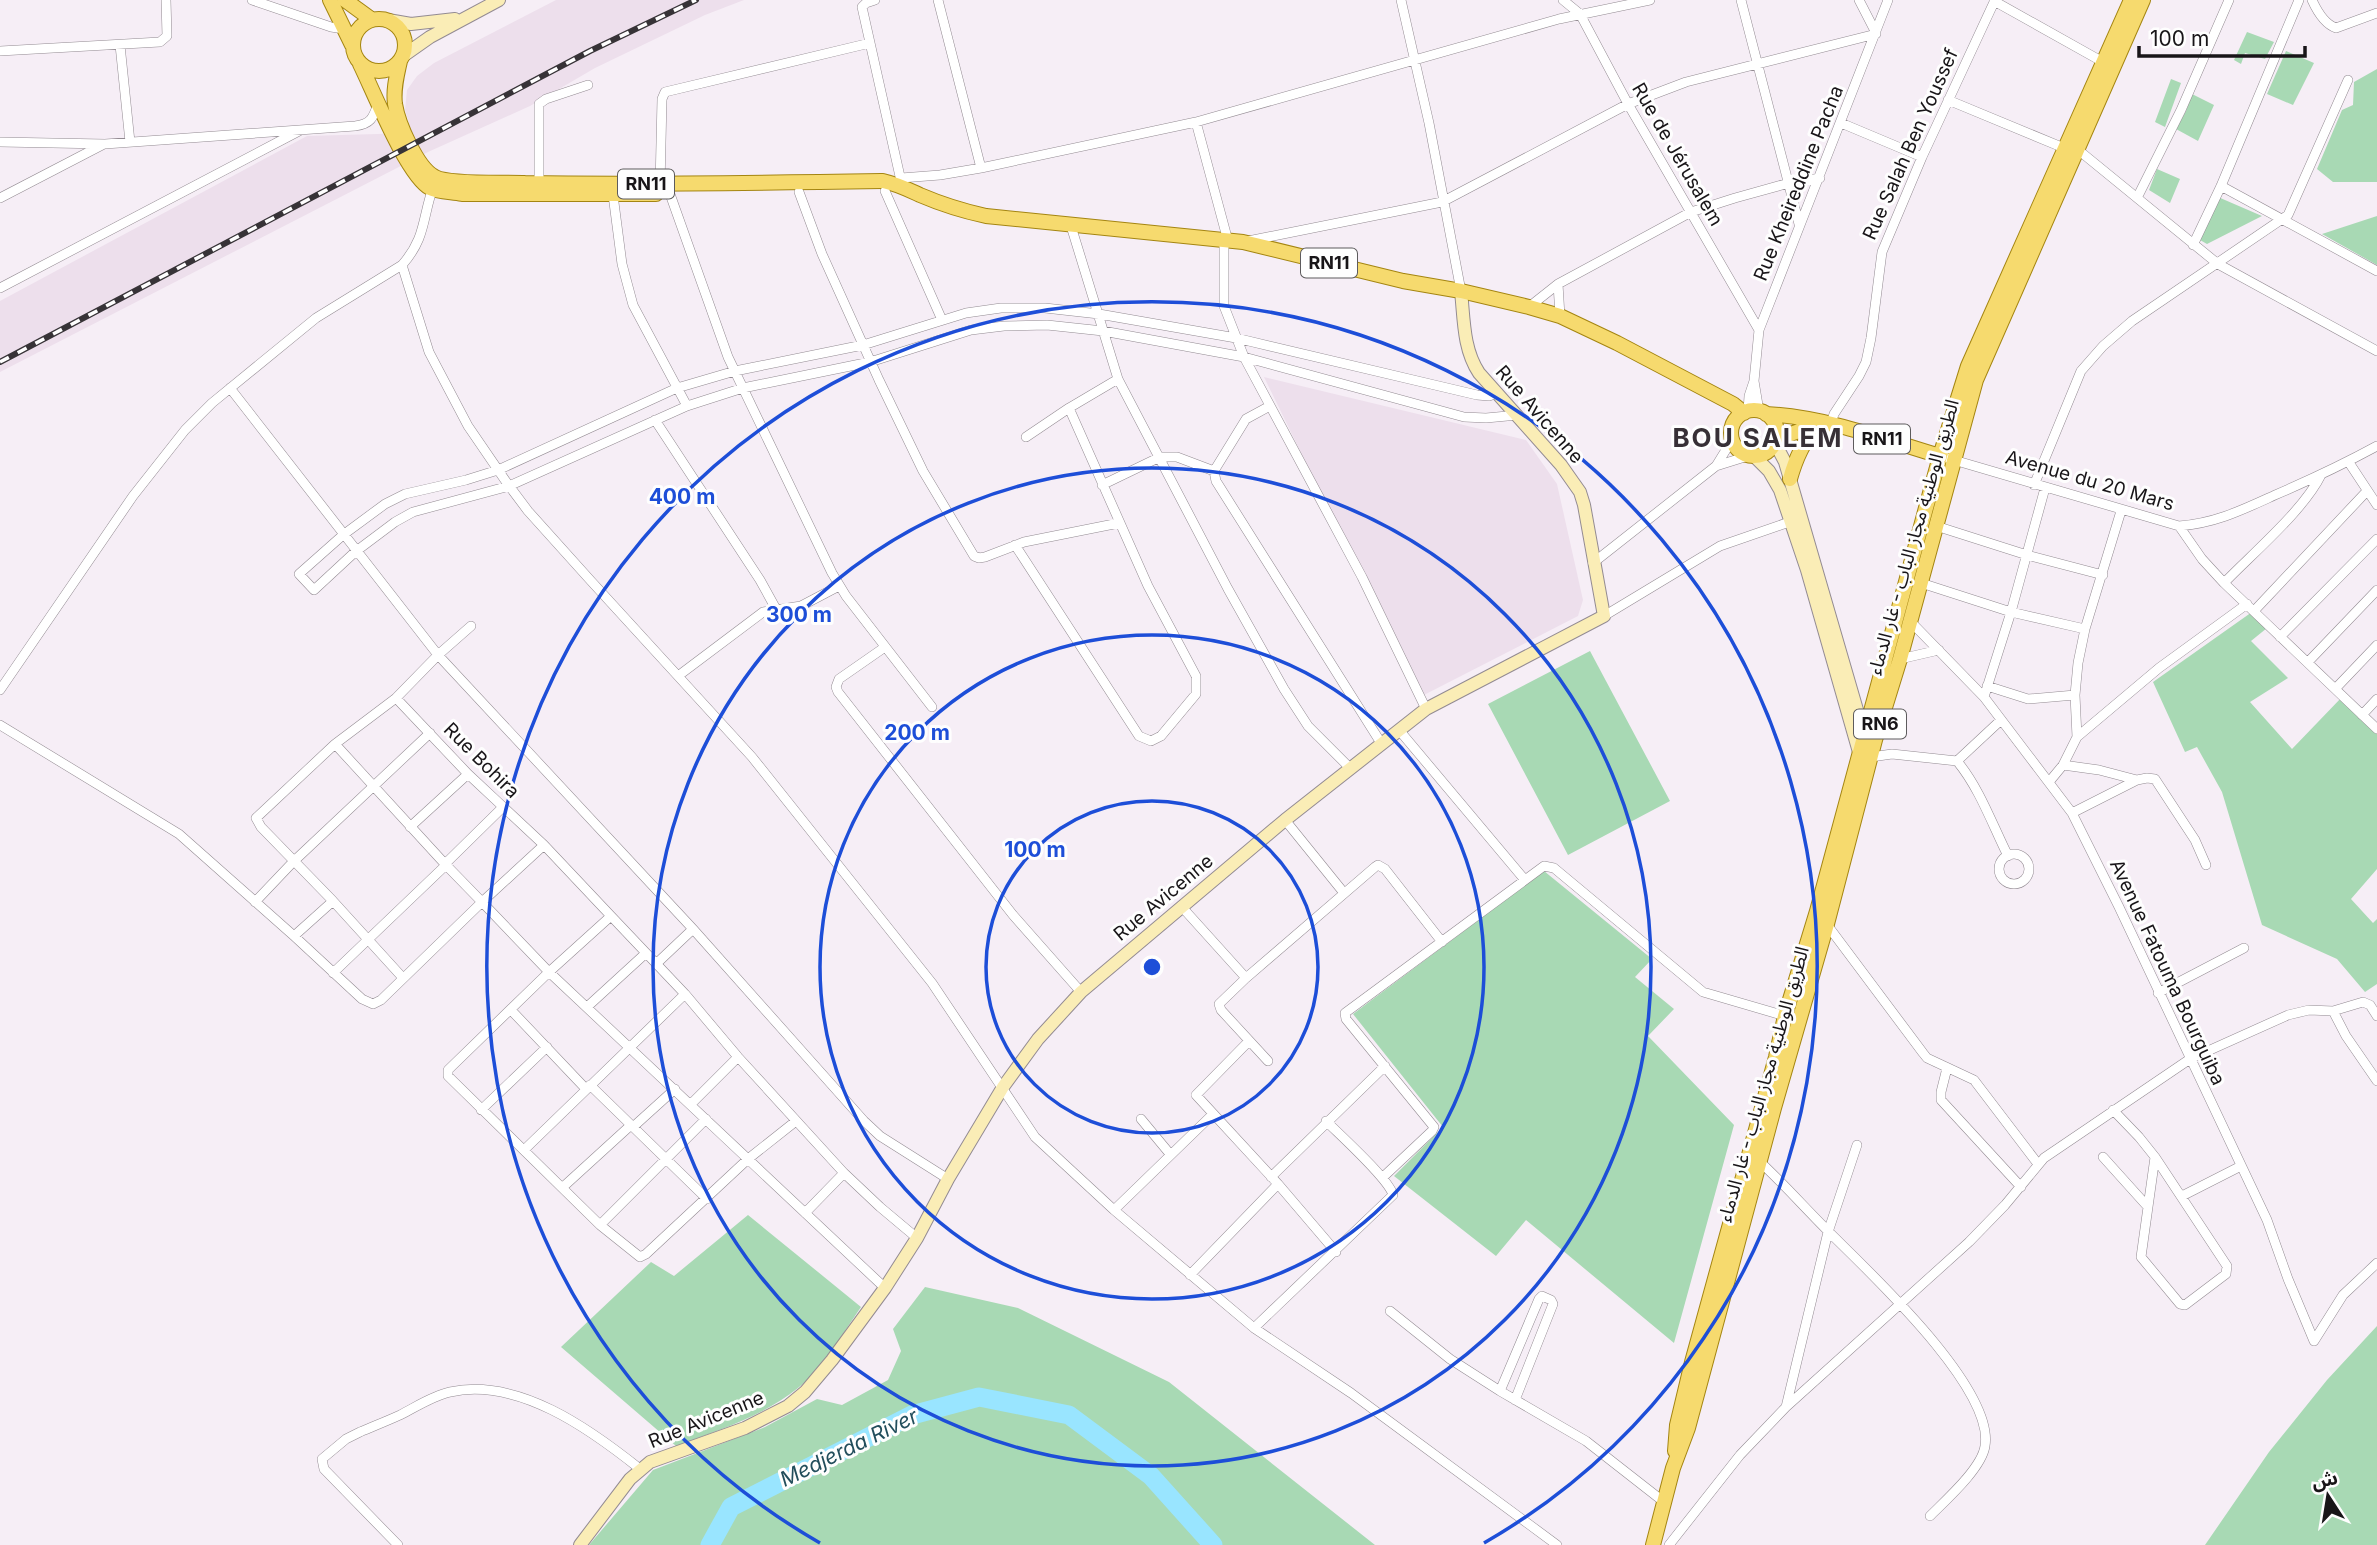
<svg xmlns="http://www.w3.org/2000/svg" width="2377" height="1545" font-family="Inter,'Noto Sans Arabic',sans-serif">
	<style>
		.built { fill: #eddfec }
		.green { fill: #a8d9b4 }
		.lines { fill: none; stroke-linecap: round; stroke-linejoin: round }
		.river { stroke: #99e5ff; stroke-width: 19 }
		.street-casing { stroke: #938b92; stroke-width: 10 }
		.secondary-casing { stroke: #938b92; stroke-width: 14 }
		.primary-casing { stroke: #a48511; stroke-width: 16 }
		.street { stroke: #fff; stroke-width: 9 }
		.secondary { stroke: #faedb6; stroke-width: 12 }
		.primary { stroke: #f6da6e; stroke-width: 14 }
		.rail-casing { stroke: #373337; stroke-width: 6 }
		.rail { stroke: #fefefe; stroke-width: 3.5; stroke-dasharray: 10; stroke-linecap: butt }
		.ring { fill: none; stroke: #1d4ed8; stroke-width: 3.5 }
		.labels { text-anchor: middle; stroke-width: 6; stroke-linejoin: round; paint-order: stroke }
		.shield { fill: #fefefe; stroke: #5d5b5d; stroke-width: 2 }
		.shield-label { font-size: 18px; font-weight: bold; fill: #181518 }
		.street-label { font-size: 19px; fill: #181518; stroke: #fefefe }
		.water-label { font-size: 21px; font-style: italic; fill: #224e5c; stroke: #fefefe }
		.district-label { font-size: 26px; font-weight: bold; letter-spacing: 2px; fill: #373036; stroke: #fefefe }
		.centre { fill: #1d4ed8; stroke: #fefefe; stroke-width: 3.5 }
		.ring-label { font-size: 21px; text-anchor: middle; font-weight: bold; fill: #1d4ed8; stroke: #fefefe; stroke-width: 6; stroke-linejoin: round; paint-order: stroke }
	</style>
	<rect width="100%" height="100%" fill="#f6eef6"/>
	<path class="built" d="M556,0H744L705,15L595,68L530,106L428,152L0,372V301L307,136L412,133L405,110L407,90L417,76L434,63Z
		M1264,377L1526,440L1557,484L1583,600L1578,616L1420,697Z"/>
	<path class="green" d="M2247,32L2274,42L2265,59L2245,53L2241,64L2234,60Z
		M2286,51L2314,63L2293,105L2267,94Z
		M2377,69V182H2333L2317,169L2342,110L2353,105L2354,82Z
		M2171,79L2181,83L2165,127L2155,122Z
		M2192,94L2214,105L2198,141L2176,129L2186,111Z
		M2157,169L2180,179L2170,203L2149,190Z
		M2218,197L2262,216L2207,244L2200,240Z
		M2377,216V265L2322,234Z
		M2252,612L2267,628L2251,641L2288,678L2250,702L2292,749L2342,697L2377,733V869L2351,899L2373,923L2377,919V984L2365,992L2337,959L2262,925L2222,792L2197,747L2185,752L2153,682Z
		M1590,651L1670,801L1568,855L1488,704Z
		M1544,871L1652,959L1635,977L1674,1009L1648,1036L1734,1125L1674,1343L1526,1220L1496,1256L1394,1176L1443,1127L1353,1014Z
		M748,1215L861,1307C843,1333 822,1369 798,1388C762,1417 718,1430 676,1446L561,1347L651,1262L674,1276Z
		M925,1287L1018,1308L1169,1382L1375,1545H589L653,1470L765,1427L817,1399L842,1405L888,1380L901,1351L893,1329Z
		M2377,1326V1545H2205L2269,1452L2327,1380Z"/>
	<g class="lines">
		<path class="river" d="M710,1545L731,1507L912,1415L979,1397L1069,1415L1151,1476L1213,1545"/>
		<defs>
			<path id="street" d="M252,0L331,27L344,29
				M875,0L866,3L862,7L901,181
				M938,0L981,168
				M1401,0L1429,123L1461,291
				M1563,0L1580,14L1628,104L1759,330
				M1741,0L1799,224
				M1859,0L1876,33
				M2312,0C2317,11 2324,24 2336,28L2377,13
				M1994,1L2103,62
				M120,45L130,142
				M0,51L160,42L167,36L166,0
				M1948,100L2064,148L2082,153L2218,264L2377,351
				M1196,122L1228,241
				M1841,123L1922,157
				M0,142L105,144L355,126C371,124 373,118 378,104
				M901,178L940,175L981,168L1196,122L1559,19L1650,0
				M539,183V104L546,99L588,85
				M660,186L662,99L665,92L870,43
				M2221,186L2377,271
				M885,191L942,320
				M799,192L822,254L879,380L923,471L974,556L979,558L985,557L1024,542L1119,523
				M670,194L728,357L832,573L846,596L932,707
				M613,195L622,264L633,305L687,406
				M0,198L104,144
				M2137,198L2181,110L2229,0
				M1071,226L1118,379L1228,589L1284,689L1308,726L1350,768
				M1224,240V306L1244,357L1362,577L1426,709
				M1248,241L1442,202L1628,104L1686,82L1876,34
				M2193,245L2221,186L2299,0
				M402,265L429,352L468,426L507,483L528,511L591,581L752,757L932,983L1035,1137L1114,1210L1254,1328L1351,1393L1557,1545
				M1558,284L1560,316
				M0,288L299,131
				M1529,307L1558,284L1691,212L1735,198L1789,183L1820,178
				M1754,381L1759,411
				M230,388L438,655L693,929L864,1121L880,1136L948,1179
				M1498,393L1489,396L1477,395L1236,338L1099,314L1045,308H1001L966,313L863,345L735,371L677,388L498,470L466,480L405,494L385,504L343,535L299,574L314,590L355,552L395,522L413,512L509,486L687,406L743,388L870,362L971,330L1004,326L1047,325L1103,331L1244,357L1464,417L1486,418L1518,415
				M1270,406L1246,419L1214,471L1216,481L1381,743
				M1748,411L1749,396L1754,381L1759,330L1888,0
				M655,420L760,580L776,609
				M1831,423L1834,414L1859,376L1866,362L1871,338L1882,252L1922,157L1995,0
				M1026,437L1069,408
				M1940,456L2179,526C2216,523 2242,510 2275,495C2310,480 2344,464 2377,446
				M2348,461L2377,505
				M1716,466L1732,440
				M1102,485L1160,457H1177L1214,471
				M2034,485L2081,371L2103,346L2132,321L2288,215L2348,80
				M1936,526L2027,555L2103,575
				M2179,526L2202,559L2224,583L2377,729
				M1015,545L1139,736L1151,741L1161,736L1196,694V676L1148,586L1069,408L1118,379
				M1593,563L1716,466L1748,456
				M1921,583L2011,612L2085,629
				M2224,583C2253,553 2303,511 2321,475
				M2254,611L2367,491
				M1604,616L1720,546L1795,520
				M1910,621L1984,697L2072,813L2119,907L2267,1220L2288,1279L2314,1341
				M2280,637L2377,539
				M885,647L839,679L836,687L838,692L1013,915L1081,992
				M1900,659L1939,650
				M2308,662L2377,590
				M678,676L763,612L801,606L839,586
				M1987,686L2028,699L2075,695
				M2336,688L2377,645
				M0,690L133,496L185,430L212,403L316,318L402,265C427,237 422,216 434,185
				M1984,697L2011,612L2045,488
				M396,698L468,774L544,845L611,916L685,994L738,1057L844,1173L880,1207L917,1238
				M2362,715L2377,699
				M0,725L179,834L294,936L362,999L373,1004L381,1000L482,902L445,864L335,744
				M1399,730L1525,880
				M2077,737L2159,668L2247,604
				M1871,757L1892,754L1957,761L2001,720
				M1957,761C1980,789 1992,824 2008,856
				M2063,765L2099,770L2137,780L2147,778L2155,779L2195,840L2206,865
				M2049,782L2063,765L2077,737L2075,695L2078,663L2085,629L2121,511
				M2072,813L2137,780
				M1285,820L1344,893
				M410,827L468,774
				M544,845L482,902L549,972L885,1288
				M1999 869a15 15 0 1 1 30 0a15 15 0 1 1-30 0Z
				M445,864L503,807
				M255,902L293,862L430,733
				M1181,906L1246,978
				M611,916L549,972L448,1070V1076L600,1225L640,1257L646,1254L748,1159L796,1121
				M1825,922L1923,1053L1927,1058L1974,1080L2038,1164
				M294,936L333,901
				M656,964L693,929
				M333,973L446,865
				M403,978L333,901L261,827L256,818L335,744L396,698L438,655L471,626
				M2158,993L2244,948
				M587,1007L646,953
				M511,1010L586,1089
				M2333,1011L2346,1036L2377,1081
				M1249,1041L1196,1095L1278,1184L1336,1252
				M1268,1061L1221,1010L1219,1004L1246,978L1375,867L1378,865L1385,869L1442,942
				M1947,1068L1941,1092V1100L2021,1187
				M590,1085L707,1199
				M691,1104L738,1057
				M481,1110L547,1047
				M2113,1110L2139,1137L2155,1157L2227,1266L2226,1274L2185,1305L2180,1304L2141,1257L2155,1157
				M1141,1119L1170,1154
				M633,1127L675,1089
				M524,1150L685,994
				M2103,1157L2148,1207
				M1757,1159C1782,1182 1804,1207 1828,1231C1868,1271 1995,1388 1985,1446C1982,1468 1946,1500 1930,1516
				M1271,1177L1385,1066
				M1382,1178L1432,1131L1434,1127L1346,1019L1345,1013L1544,866L1554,868L1703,992L1785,1016
				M563,1187L631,1125
				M2182,1196L2241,1166
				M1114,1210L1212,1115
				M805,1213L844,1173
				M600,1225L706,1119
				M1190,1275L1278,1184
				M1390,1311L1450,1359L1500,1391L1586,1441L1664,1502
				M1254,1328L1393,1195C1389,1179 1340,1135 1326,1121
				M2314,1341L2343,1295L2377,1263
				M1500,1391L1539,1299L1542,1296L1551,1300L1553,1304L1515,1400
				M1786,1407L1828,1232L1857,1145
				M398,1545L324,1469L322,1459L346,1439L360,1432C374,1426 387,1421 400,1415C416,1407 432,1396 450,1392C518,1377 590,1429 640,1469
				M1669,1545L1740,1455L1786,1407L1969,1242L2005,1205L2044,1158L2190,1059L2288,1015L2309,1010L2333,1011L2363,1002L2370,1005L2377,1016"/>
			<path id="secondary" d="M388,20L411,24L455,19
				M403,56L430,37L499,0
				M1775,443L1785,462L1864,734L1867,735
				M1754,456L1769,471L1780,490L1807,570L1859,752L1863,754
				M580,1545L630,1479L650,1462L745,1428L788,1406L805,1392L832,1360L885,1288L917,1238L948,1179L1003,1087L1038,1039L1081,992L1285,820L1426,709L1604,616L1584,505L1580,492L1561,465L1479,373C1463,349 1464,319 1461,291"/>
			<path id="primary" d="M330,0L352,45
				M345,0L371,19
				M353 45a26 26 0 1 1 52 0a26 26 0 1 1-52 0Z
				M400,61C397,75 393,89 395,104C398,123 417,168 435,177C450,185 505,182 525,183C644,185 763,183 883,181C897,184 907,189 920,195C941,204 963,211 986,216L1243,242L1403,281L1461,291L1529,307L1560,316L1617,343L1733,404L1744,413
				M360,64C373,90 407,176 430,188C438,192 452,192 462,194H656
				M1731 433a23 23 0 1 1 46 0a23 23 0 1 1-46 0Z
				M1766,414C1826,417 1883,439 1940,456
				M1777,439L1818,424
				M1790,479C1796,457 1804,442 1817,424
				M1675,1451L1677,1425L1692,1362L1776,1057L1785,1016L1817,911L1940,456L1968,366L2131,0
				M1653,1545L1673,1468L1688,1428L1774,1108L1827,924L1875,740L1900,659L1976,380L2143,0"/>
		</defs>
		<use href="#street" class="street-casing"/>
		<use href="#secondary" class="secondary-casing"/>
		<use href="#primary" class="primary-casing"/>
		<use href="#street" class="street"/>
		<use href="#secondary" class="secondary"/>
		<use href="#primary" class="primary"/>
		<defs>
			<path id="rail" d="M0,362L590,51L696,0"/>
		</defs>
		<use href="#rail" class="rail-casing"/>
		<use href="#rail" class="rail"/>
	</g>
	<g class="ring">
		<circle cx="1152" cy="967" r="166"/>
		<circle cx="1152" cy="967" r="332"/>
		<circle cx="1152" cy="967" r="499"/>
		<path d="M820 1543A665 665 0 1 1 1484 1543"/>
	</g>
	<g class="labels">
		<g class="shield">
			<rect x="618" y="169.5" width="56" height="29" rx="5"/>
			<rect x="1301" y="248.5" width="56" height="29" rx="5"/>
			<rect x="1854" y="424.5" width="56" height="29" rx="5"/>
			<rect x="1854" y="709.5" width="52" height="29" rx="5"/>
		</g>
		<g class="shield-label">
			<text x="646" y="190">RN11</text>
			<text x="1329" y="269">RN11</text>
			<text x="1882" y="445">RN11</text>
			<text x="1880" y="730">RN6</text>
		</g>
		<g class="street-label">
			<text transform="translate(1910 144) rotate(-66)" y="7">Rue Salah Ben Youssef</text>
			<text transform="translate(1678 154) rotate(60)" y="7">Rue de Jérusalem</text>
			<text transform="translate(1798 183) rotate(-68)" y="7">Rue Kheireddine Pacha</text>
			<text transform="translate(1540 414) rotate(49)" y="7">Rue Avicenne</text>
			<text transform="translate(2090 480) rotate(16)" y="7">Avenue du 20 Mars</text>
			<text transform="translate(1913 537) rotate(-74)" y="7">الطريق الوطنية مجاز الباب - غار الدماء</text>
			<text transform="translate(482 760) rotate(45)" y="7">Rue Bohira</text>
			<text transform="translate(1163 897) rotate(-40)" y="7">Rue Avicenne</text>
			<text transform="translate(2168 972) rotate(65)" y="7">Avenue Fatouma Bourguiba</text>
			<text transform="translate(1763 1084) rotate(-74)" y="7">الطريق الوطنية مجاز الباب - غار الدماء</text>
			<text transform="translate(706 1419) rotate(-22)" y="7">Rue Avicenne</text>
		</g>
		<g class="water-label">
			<text transform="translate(849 1448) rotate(-26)" y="7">Medjerda River</text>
		</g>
		<g class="district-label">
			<text x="1758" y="447">BOU SALEM</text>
		</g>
	</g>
	<circle cx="1152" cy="967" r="10" class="centre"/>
	<g class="ring-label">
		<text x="682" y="504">400 m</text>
		<text x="799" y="622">300 m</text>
		<text x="917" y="740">200 m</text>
		<text x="1035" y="857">100 m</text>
	</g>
	<g transform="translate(2328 1496) rotate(348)" stroke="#fefefe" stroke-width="5" paint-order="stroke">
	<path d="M0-5L12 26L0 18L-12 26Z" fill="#181518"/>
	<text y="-10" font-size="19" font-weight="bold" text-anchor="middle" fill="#181518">ش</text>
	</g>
	<path d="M2139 46v10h166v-10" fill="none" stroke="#181518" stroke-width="3.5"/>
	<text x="2150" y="46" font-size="21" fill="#181518" stroke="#fefefe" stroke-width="5" paint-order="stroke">100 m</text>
</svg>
